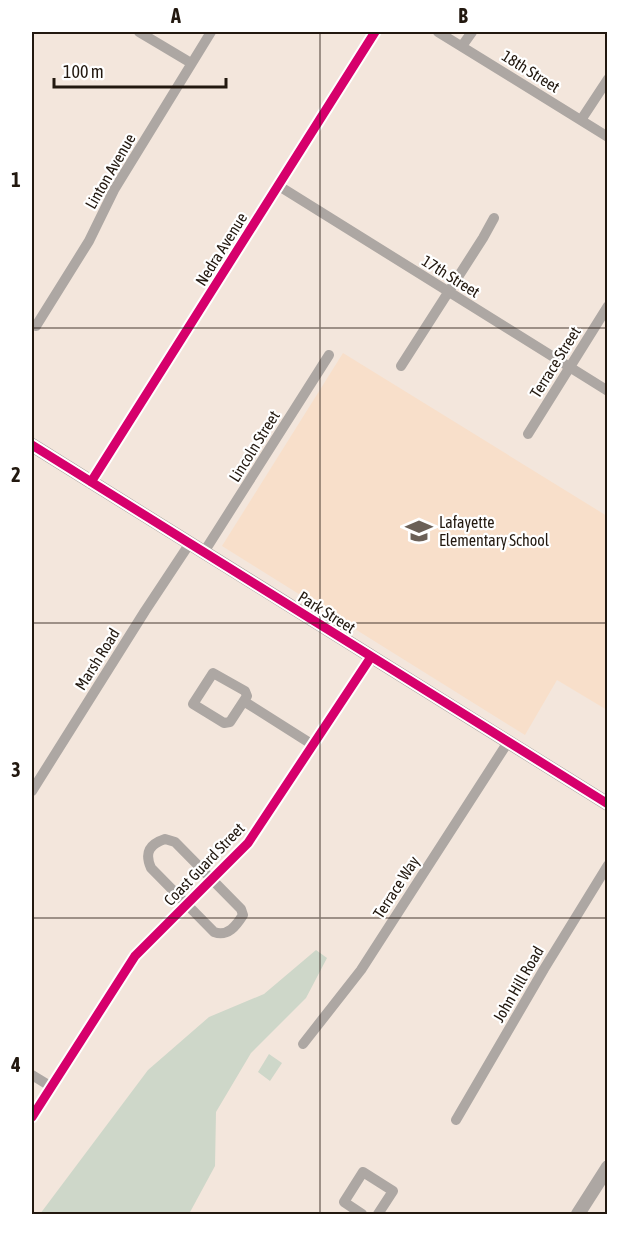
<svg xmlns="http://www.w3.org/2000/svg" width="639" height="1246" font-family="'Asap Condensed',sans-serif">
	<style>
		.built { fill: #f8dfca }
		.green { fill: #ced7c9 }
		.lines { fill: none; stroke-linecap: round; stroke-linejoin: round }
		.minor { stroke: #ada7a3; stroke-width: 10 }
		.tertiary { stroke: #ada7a3; stroke-width: 14 }
		.cycleway-casing { stroke: #fff; stroke-width: 13 }
		.cycleway { stroke: #d6006c; stroke-width: 9 }
		.grid { fill: none; stroke: #22180f; stroke-width: 1.5; stroke-opacity: 0.55 }
		.labels { text-anchor: middle; stroke-width: 4.5; stroke-linejoin: round; paint-order: stroke }
		.street-label { font-size: 16px; fill: #22180f; stroke: #fff }
		.poi-label { font-size: 16px; fill: #22180f; stroke: #fff; text-anchor: start }
		.neatline { fill: none; stroke: #22180f; stroke-width: 2 }
		.grid-label { font-size: 20px; text-anchor: middle; font-weight: bold; fill: #22180f }
	</style>
	<rect width="100%" height="100%" fill="#f3e6dc"/>
	<path class="built" d="M343,353L607,516V710L557,680L525,735L222,546Z"/>
	<path class="green" d="M316,950L327,958L306,998L251,1053L216,1112L215,1166L189,1214H40L148,1070L209,1017L264,994Z
		M269,1054L282,1063L270,1081L258,1072Z"/>
	<g class="lines">
		<path class="minor" d="M139,32L191,63
			M438,32L608,137
			M462,46L472,32
			M581,120L608,79
			M279,186L608,391
			M36,326L89,241L114,190L211,32
			M401,366L483,238L494,218
			M528,434L608,306
			M91,482L375,32
			M204,552L329,355
			M213,673L245,691L247,696L230,722L224,723L193,704Z
			M245,702L313,745
			M32,791L145,611L190,543
			M165,839L175,842L241,909L243,915C236,926 228,937 214,932L151,868C144,852 150,844 165,839Z
			M303,1044L361,970L508,742
			M32,1075L50,1086
			M32,1117L135,956L248,843L371,657
			M456,1120L544,969L608,865
			M362,1214L344,1202L363,1172L393,1191L378,1214"/>
		<path class="tertiary" d="M32,445L608,804
			M578,1214L608,1167"/>
		<defs>
			<path id="cycleway" d="M32,445L608,804
				M91,482L375,32
				M32,1117L135,956L248,843L371,657"/>
		</defs>
		<use href="#cycleway" class="cycleway-casing"/>
		<use href="#cycleway" class="cycleway"/>
	</g>
	<path class="grid" d="M320,32V1214M32,328H608M32,623H608M32,918H608"/>
	<defs>
		<symbol id="school-bare" viewBox="-9 -9 18 18"><path d="M0-5L7-2L0 1L-7-2ZM-4 1L0 2.5L4 1V4Q0 6-4 4Z" fill="#6b6057" stroke="#fff" stroke-width="2.5" paint-order="stroke"/></symbol>
	</defs>
	<g fill-rule="evenodd">
		<use href="#school-bare" x="400" y="512" width="38" height="38"/>
	</g>
	<g class="labels">
		<g class="street-label">
			<text transform="translate(531 71) rotate(32)" y="6">18th Street</text>
			<text transform="translate(110 171) rotate(-60)" y="6">Linton Avenue</text>
			<text transform="translate(221 249) rotate(-58)" y="6">Nedra Avenue</text>
			<text transform="translate(451 276) rotate(32)" y="6">17th Street</text>
			<text transform="translate(555 362) rotate(-58)" y="6">Terrace Street</text>
			<text transform="translate(254 446) rotate(-58)" y="6">Lincoln Street</text>
			<text transform="translate(327 612) rotate(32)" y="6">Park Street</text>
			<text transform="translate(97 659) rotate(-58)" y="6">Marsh Road</text>
			<text transform="translate(204 864) rotate(-46)" y="6">Coast Guard Street</text>
			<text transform="translate(396 887) rotate(-57)" y="6">Terrace Way</text>
			<text transform="translate(518 984) rotate(-60)" y="6">John Hill Road</text>
		</g>
		<g class="poi-label">
			<text x="439" y="528">Lafayette<tspan x="439" dy="18">Elementary School</tspan></text>
		</g>
	</g>
	<rect width="639" height="1246" fill="none" stroke="#ffffff" stroke-width="66"/>
	<path d="M54 78v9h172v-9" fill="none" stroke="#22180f" stroke-width="3"/>
	<text x="63" y="78" font-size="18" fill="#22180f" stroke="#ffffff" stroke-width="4.5" paint-order="stroke">100 m</text>
	<rect x="33" y="33" width="573" height="1180" class="neatline"/>
	<g class="grid-label">
		<text x="176" y="23">A</text>
		<text x="463" y="23">B</text>
		<text x="16" y="187">1</text>
		<text x="16" y="482">2</text>
		<text x="16" y="777">3</text>
		<text x="16" y="1072">4</text>
	</g>
</svg>
